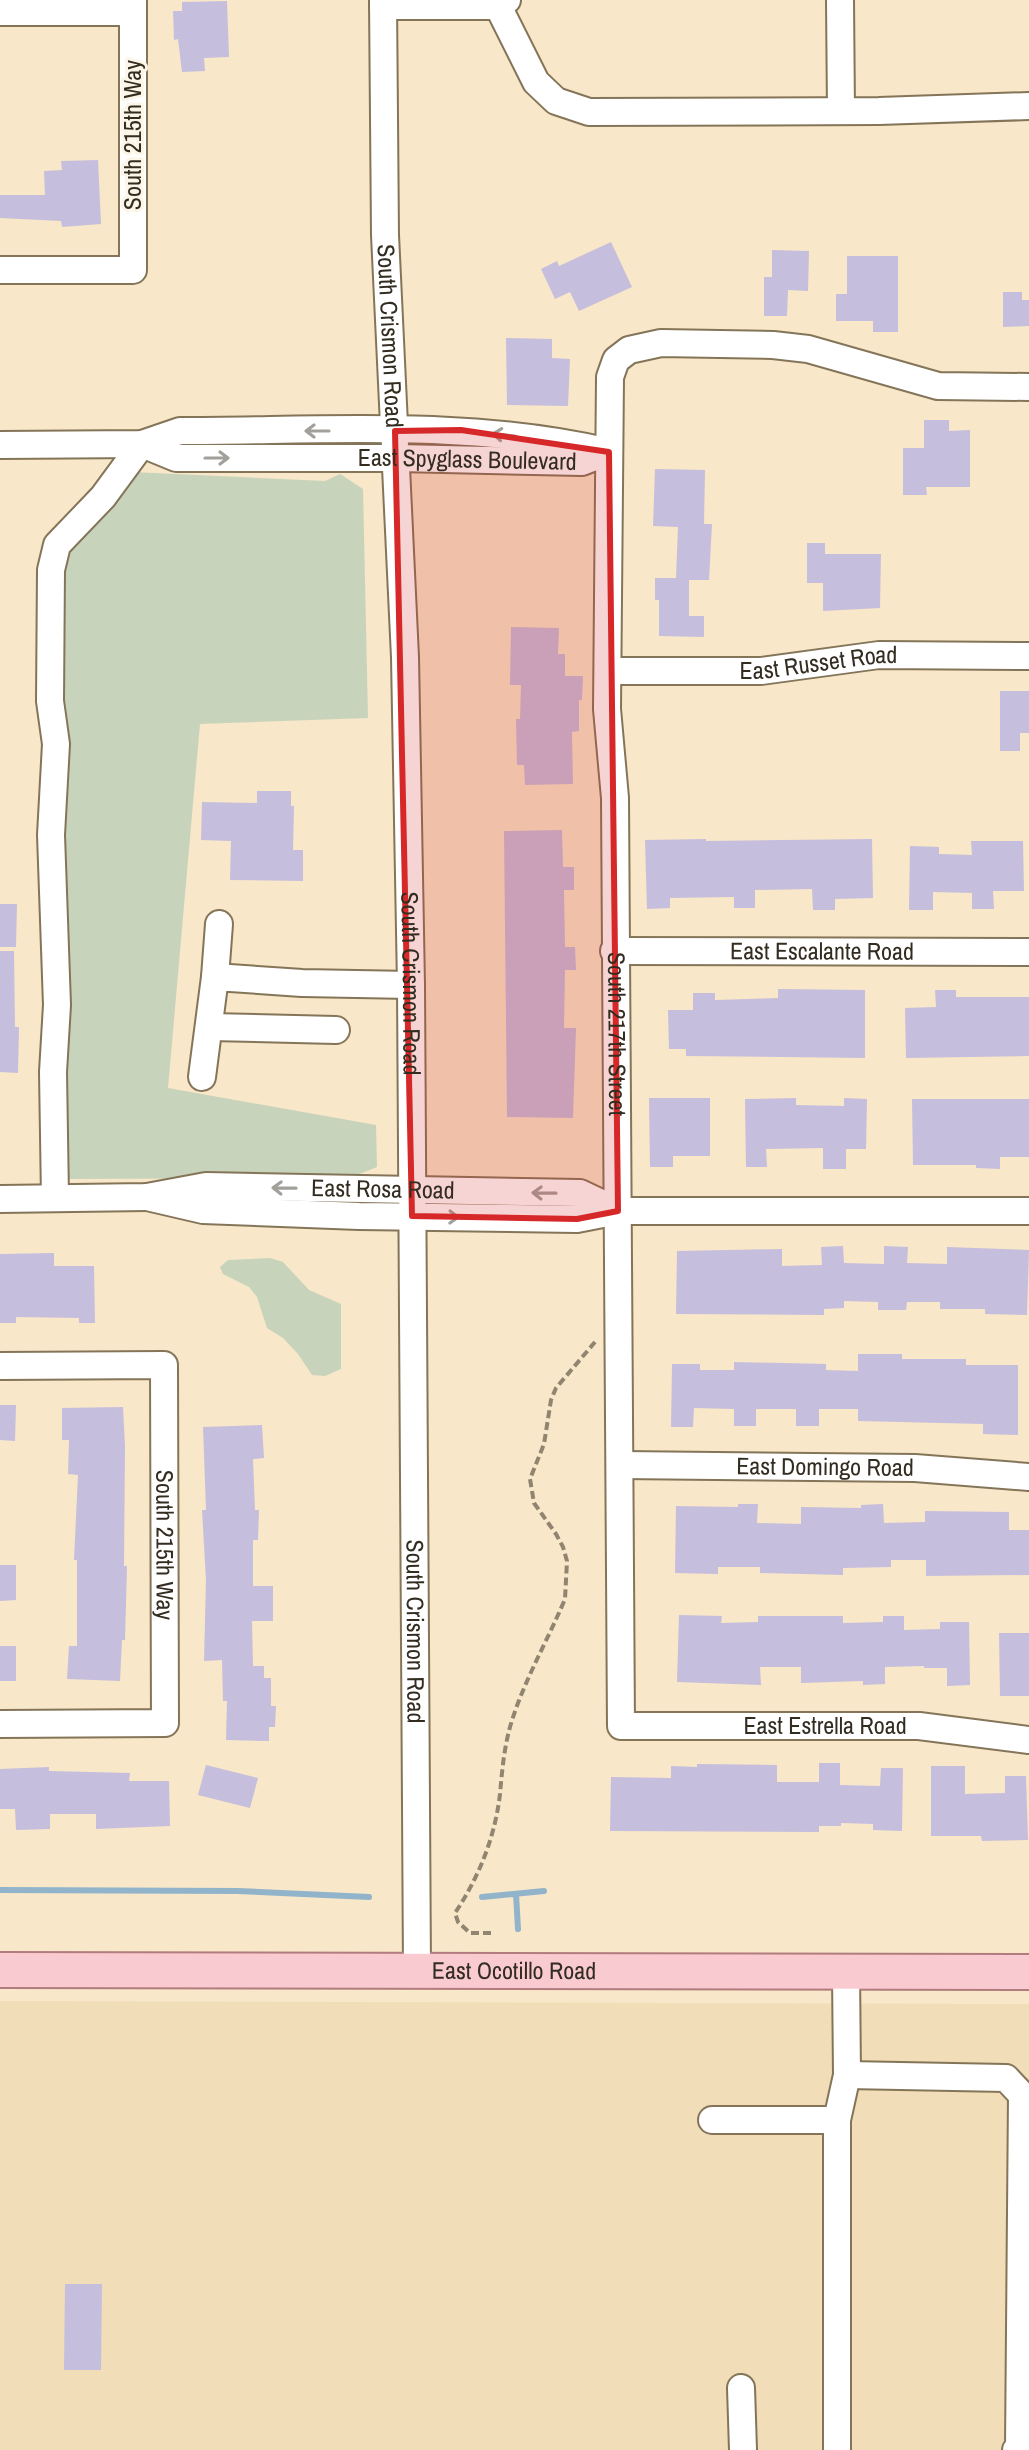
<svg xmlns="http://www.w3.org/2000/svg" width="1029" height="2450" font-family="'Archivo Narrow',sans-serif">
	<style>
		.built { fill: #f1ddb7 }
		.green { fill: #c7d4bb }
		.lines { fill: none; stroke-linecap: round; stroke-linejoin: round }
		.stream { stroke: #91b4cb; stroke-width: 6 }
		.building { fill: #c6bedd }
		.minor-casing { stroke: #847559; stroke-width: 30 }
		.major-casing { stroke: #b17c7e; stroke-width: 38 }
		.path { stroke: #908570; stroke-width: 4; stroke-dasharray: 8 4; stroke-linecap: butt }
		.minor { stroke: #fff; stroke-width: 26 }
		.major { stroke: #f9cad0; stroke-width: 34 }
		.oneway { stroke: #a3a09b }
		.marked { fill: #d62828; fill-opacity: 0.2; stroke: #d62828; stroke-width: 6; stroke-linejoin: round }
		.labels { text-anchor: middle; stroke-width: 6; stroke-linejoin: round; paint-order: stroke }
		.street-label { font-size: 24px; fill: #332d21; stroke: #fcf6e9 }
	</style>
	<rect width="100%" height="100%" fill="#f8e7c8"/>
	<path class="built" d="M0,2001L1029,2004V2450H0Z"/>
	<path class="green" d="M132,472L325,481L340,474L363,489L368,718L200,724L168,1088L376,1125L377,1167L349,1178L67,1179L62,824L69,755L60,693L63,555Z
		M270,1258L283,1262L309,1290L341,1304V1369L325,1376L312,1375L298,1354L283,1338L267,1328L257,1297L249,1287L223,1274L220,1267L228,1260Z"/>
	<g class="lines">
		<path class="stream" d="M0,1890L237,1891L369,1897
			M516,1894L518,1929
			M482,1897L544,1891"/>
	</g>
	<path class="building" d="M227,1L229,57L204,58L205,71L182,72L178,39L174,40L173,11H182V2Z
		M98,160L101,224L62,227L61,221L0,218V195H45L44,171L62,170L61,161Z
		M611,242L632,287L579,311L570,292L555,299L541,269L557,261L559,266Z
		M772,250L809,251L808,291L788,290L787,316H764V277H772Z
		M847,256H898V332H873V321H836V294H847Z
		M1003,292H1022V300H1029V326L1003,327Z
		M506,338L552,339V358L570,359L568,406L507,405Z
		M924,420H949V431L970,430V487H926L927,495H903V448H924Z
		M655,469L705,470L704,524H712L709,580H689V616H704V637L659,636V600H655V578H676L678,527L653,526Z
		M807,543H825V554H881L880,608L823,611V583H807Z
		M511,627L559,628L558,654H565V676H583L582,700H579V731L572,732L573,784L525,785L524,765H517L516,719H520L521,685H510Z
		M1000,691H1029V733H1020V751H1000Z
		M257,791H291V806H294L293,850H303V881L230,880L231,841L201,840L202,802L257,803Z
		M562,830L563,867H574V890H564L565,947H575L576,970H565L564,1028H576L573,1118L507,1117L504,831Z
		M706,839V841L872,839L873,898L835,899V910H813L812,889L755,890V908H734V897L670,898V908L647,909L645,840Z
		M971,841H1023L1024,891H993L994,909H972V893L933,892V910H909L910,846L939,847V854L972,855Z
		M0,904H17L16,947H0Z
		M0,951H14L15,1027H19L18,1073L0,1072Z
		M778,989L865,990V1058L686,1056V1049H669L668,1010H693V993H715V1000L778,998Z
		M935,990H956V997H1029V1056L906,1058L905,1008L936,1007Z
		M649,1098H710V1156H673V1167H650Z
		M796,1098V1105L844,1106V1098L867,1099L866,1149H846V1169H823V1148L766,1149L767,1167H746L745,1099Z
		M912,1099H1029V1157H1000V1169L976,1168V1165H913Z
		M843,1246L844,1263L884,1264V1246L908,1247L907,1263L947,1264V1247L1029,1250L1027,1315L985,1314V1309H940V1302H907L906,1310H878V1302L844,1301V1308L824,1309V1315L676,1314L677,1251L782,1249V1266L822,1265L821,1247Z
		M54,1253V1266H94L95,1323H79V1318L16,1317V1323H0V1254Z
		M858,1354H902V1359H966V1365H1018V1435L983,1434V1424L858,1421V1409H819V1426H796V1409H756V1426H734V1409L694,1408L693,1427H671L672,1364H700V1370H734V1362L826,1364V1370L858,1371Z
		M0,1405H16L15,1441L0,1440Z
		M123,1407L125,1446L124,1566H127L125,1640H122L120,1681L67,1679L69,1646H77V1560H74L78,1475L68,1474L69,1440H62V1408Z
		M262,1425L264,1458L253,1459L255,1510H259L258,1540H253V1586H273V1621H252L253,1666H264V1678H271V1706H276L275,1727H269V1741L226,1740L227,1701H223L222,1660L204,1661L206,1580L202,1510H206L203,1427Z
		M738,1504H758L757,1523L801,1524V1507L861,1508V1505L883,1504L884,1523L925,1522V1511L1009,1512V1530H1029V1575L926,1576V1560H891V1567L843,1568V1575L760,1573V1567H718V1574L675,1573L676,1506L738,1507Z
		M0,1565H16V1600L0,1601Z
		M679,1615L722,1616L721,1623L758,1622V1616H843V1623L883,1622V1616H904V1630L940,1629V1622H969L970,1685L947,1686V1668H924V1666L885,1667V1684L863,1685V1681L801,1683V1667H760L761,1685L677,1682Z
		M999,1633H1029V1696H1000Z
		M0,1646H16V1681H0Z
		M819,1763H840V1785L880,1786L881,1768H903L902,1831L873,1830V1824L841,1823V1826H819V1832L610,1831L611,1777L671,1778V1766L697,1767V1764L777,1765V1782H819Z
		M206,1765L258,1778L250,1808L198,1795Z
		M931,1766H965V1794L1005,1793V1776H1026L1028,1840L982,1841L981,1836H931Z
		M49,1767V1771L130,1773L129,1781H169L170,1826L96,1829V1814H50V1829L16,1830L15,1809H0V1769Z
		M65,2284H102L101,2370H64Z"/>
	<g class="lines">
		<defs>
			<g id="minor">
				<path id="s1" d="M383,0L385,235L405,657L411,985L417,1969"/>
				<path d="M840,0L841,111"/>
				<path d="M383,6H500L507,0"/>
				<path d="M498,6L536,82L556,101L589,112L879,111L1029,106"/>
				<path d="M0,12H133"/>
				<path d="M0,270H133V0"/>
				<path id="s2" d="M1029,387L938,386L808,349L773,345L661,343L629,350L616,360L610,377L607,709L615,798L621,1726H919L1029,1740"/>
				<path id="s3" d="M142,444L176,458H397L582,462L605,453"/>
				<path d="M0,445L142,444L180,431C323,431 469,419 609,452"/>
				<path id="s4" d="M609,671H761L879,655L1029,656"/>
				<path id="s5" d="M614,951L1029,952"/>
				<path d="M215,977L219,924"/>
				<path d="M210,1027L336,1030"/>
				<path d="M202,1077L215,977L302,983L411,985"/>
				<path d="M147,1197L203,1210L359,1216L577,1219L618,1211H1029"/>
				<path d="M55,1198L53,1072L57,1005L51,835L56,744L50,701L51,570L57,545L103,497L142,444"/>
				<path id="s6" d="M0,1199L147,1197L206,1186L580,1193L618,1211"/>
				<path id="s7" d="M0,1366L164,1365L165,1723L0,1724"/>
				<path id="s8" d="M621,1465L915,1468L1029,1477"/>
				<path d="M847,2075L1006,2078L1022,2095L1019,2447L1016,2450"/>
				<path d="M712,2120H837"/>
				<path d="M741,2388L743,2450"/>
				<path d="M837,2450V2120L847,2075L846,1971"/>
			</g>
			<g id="major">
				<path id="s9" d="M0,1970L1029,1972"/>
			</g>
		</defs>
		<use href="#minor" class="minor-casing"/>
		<use href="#major" class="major-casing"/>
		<path class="path" d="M491,1933H470L458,1922L455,1913C479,1877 495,1837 500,1794C502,1771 504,1749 510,1727C523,1682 547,1642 565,1599L567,1561L563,1547L556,1534L534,1503L530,1479L544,1444L551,1400L556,1388L595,1342"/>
		<use href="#minor" class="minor"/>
		<use href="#major" class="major"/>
	</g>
	<defs><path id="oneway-shaft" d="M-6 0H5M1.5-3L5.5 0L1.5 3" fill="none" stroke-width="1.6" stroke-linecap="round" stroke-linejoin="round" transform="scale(2)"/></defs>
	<g class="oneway">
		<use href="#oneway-shaft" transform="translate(317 431) rotate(180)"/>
		<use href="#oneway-shaft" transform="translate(504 435) rotate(-174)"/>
		<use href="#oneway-shaft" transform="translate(217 458)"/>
		<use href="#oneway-shaft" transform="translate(284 1188) rotate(-179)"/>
		<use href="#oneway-shaft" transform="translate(544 1193) rotate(-179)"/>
		<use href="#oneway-shaft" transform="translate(447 1217) rotate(1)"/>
	</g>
	<path class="marked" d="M461,430L609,452L618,1211L577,1219L412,1216L395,431Z"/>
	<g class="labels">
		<g class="street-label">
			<text transform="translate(133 135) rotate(-90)" y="8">South 215th Way</text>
			<text dy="8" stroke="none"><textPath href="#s1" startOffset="336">South Crismon Road</textPath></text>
			<text dy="8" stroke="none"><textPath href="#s3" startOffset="328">East Spyglass Boulevard</textPath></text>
			<text dy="8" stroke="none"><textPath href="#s4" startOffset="210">East Russet Road</textPath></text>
			<text dy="8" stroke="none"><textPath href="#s5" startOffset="208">East Escalante Road</textPath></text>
			<text dy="8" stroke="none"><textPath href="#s1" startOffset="984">South Crismon Road</textPath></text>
			<text dy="8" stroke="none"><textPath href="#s2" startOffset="1098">South 217th Street</textPath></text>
			<text dy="8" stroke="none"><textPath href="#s6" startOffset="384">East Rosa Road</textPath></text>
			<text dy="8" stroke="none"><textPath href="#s8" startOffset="204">East Domingo Road</textPath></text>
			<text dy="8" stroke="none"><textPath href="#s7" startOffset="344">South 215th Way</textPath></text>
			<text dy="8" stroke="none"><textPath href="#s1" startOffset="1632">South Crismon Road</textPath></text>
			<text dy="8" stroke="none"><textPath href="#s2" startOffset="1994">East Estrella Road</textPath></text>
			<text dy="8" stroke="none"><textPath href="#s9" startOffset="514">East Ocotillo Road</textPath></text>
		</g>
	</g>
</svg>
